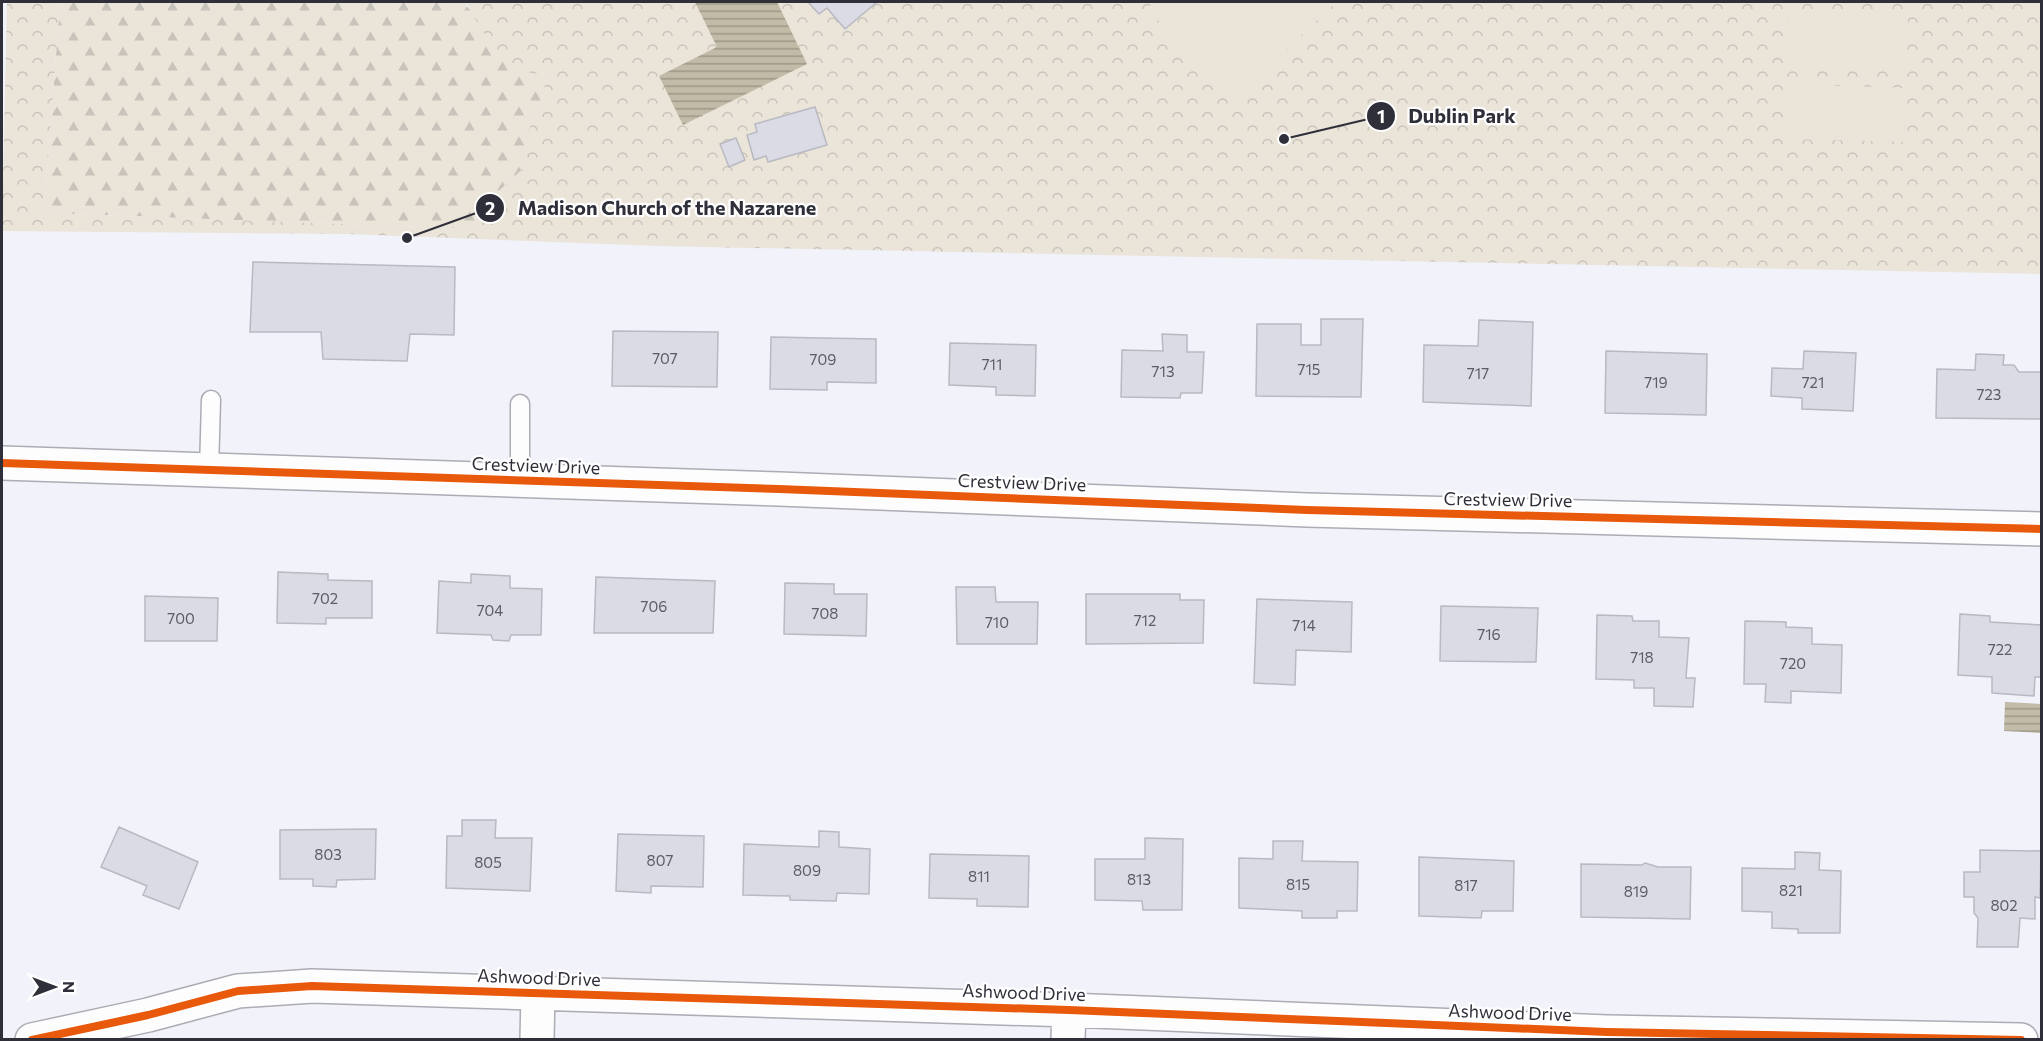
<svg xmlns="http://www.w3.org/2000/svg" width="2043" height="1041" font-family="Commissioner,sans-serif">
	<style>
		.forest { fill: url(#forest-firs) }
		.park { fill: url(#park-crowns) }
		.pitch { fill: #eae4d9 }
		.water { fill: url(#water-rules) }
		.building { fill: #dadbe4; stroke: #b8b9c1; stroke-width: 1.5 }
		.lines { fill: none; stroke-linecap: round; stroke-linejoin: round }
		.lane-casing { stroke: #abacb4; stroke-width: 21 }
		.street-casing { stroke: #abacb4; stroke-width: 36 }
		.lane { stroke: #fdfdfe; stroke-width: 18 }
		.street { stroke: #fdfdfe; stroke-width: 33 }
		.cycleway-casing { stroke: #fff; stroke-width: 11 }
		.cycleway { stroke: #e8590c; stroke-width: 8 }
		.labels { text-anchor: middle; stroke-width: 4.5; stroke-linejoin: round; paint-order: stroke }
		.number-label { font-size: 15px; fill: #5b5c66 }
		.street-label { font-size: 18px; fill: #2e2f39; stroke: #fff }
		.leader { fill: none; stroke: #2e2f39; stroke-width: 2 }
		.callout-dot { fill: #2e2f39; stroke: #fff; stroke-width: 2 }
		.mark-label { font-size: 18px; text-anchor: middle; font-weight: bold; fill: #fff }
		.callout-label { font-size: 20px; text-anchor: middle; font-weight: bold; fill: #2e2f39; stroke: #fff; stroke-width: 4.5; stroke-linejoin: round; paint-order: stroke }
	</style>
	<defs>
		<pattern id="forest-firs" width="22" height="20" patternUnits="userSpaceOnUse" patternTransform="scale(1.5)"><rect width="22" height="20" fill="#eae4d9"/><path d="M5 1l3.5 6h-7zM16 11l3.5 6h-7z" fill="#c9c4bb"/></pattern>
		<pattern id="park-crowns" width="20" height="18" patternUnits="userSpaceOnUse" patternTransform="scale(1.5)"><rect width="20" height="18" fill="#eae4d9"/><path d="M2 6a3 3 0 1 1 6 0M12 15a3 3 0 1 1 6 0" fill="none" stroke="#c9c4bb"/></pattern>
		<pattern id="water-rules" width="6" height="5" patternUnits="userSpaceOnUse" patternTransform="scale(1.5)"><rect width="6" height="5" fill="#c2bba7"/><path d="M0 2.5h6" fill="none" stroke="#9e9889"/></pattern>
	</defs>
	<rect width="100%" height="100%" fill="#f1f2fa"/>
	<path class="forest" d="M60,2H465L466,6L547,75L541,103L526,135L527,165L485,204L481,229L44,213Z"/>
	<path class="park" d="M7,2H60L44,213L481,229L485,204L527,165L526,135L541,103L547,75L517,71L488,40L465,2H2041V274L657,246L350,234L2,231Z"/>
	<path class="pitch" d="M1154,2H1336L1232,102L1147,8Z
		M1788,10L1908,13L1907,67L1787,65Z
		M1786,84L1905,88L1904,142L1785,139Z"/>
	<path class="water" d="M695,2H777L807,64L683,125L659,76L717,47Z
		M2005,702L2041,704V733L2004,731Z"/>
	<path class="building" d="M808,2H877L845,29L827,8L819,14Z
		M815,107L827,145L768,162L766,156L754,160L747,135L757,132L755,124Z
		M736,138L745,160L729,167L720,144Z
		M253,262L455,267L454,335L410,334L407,361L323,359L321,332H250Z
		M1321,319H1363L1361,397L1256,396L1257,324H1301V345H1321Z
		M1479,320L1533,322L1531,406L1423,402L1424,345L1478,346Z
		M613,331L718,332L717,387L612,386Z
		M1162,334L1187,335V352H1204L1202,393H1181L1180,398L1121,397L1122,350L1163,351Z
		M771,337L876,339V383L827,382V390L770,389Z
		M950,343L1036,345L1035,396L996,395V387L949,385Z
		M1606,351L1707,354L1706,415L1605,413Z
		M1804,351L1856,353L1853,411L1802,409V398L1771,396L1772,368L1803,369Z
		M1976,354L2004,355L2003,365H2014L2019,372H2042V419L1936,418L1937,369L1975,370Z
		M278,572L328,574V580L372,581V618H326V624L277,623Z
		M471,574L510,576V588L542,589L541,635H511L509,641L493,640L491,635L437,633L439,581L471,583Z
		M596,577L715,581L713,633H594Z
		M785,583L834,584V594H867L866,636L784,634Z
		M956,587H995L996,602H1038L1037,644H957Z
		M1086,594H1180V600H1204L1203,643L1086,644Z
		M145,596L218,598L217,641H145Z
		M1257,599L1352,602L1351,652L1296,650L1295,685L1254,683Z
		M1441,606L1538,608L1536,662L1440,661Z
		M1960,614L1990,616V622L2042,625V677H2035L2034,696L1992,693V677L1958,675Z
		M1597,615L1632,616L1633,621H1659V637L1689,638L1686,678H1695L1693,707L1654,706V688H1634V680L1596,679Z
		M1745,621L1786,622V627L1812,628V644L1842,645L1841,693L1791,691V703L1765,702L1766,684H1744Z
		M462,820H496L495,838H532L530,891L446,888L447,836H462Z
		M119,827L198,862L179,909L143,895L147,886L101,867Z
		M376,829L375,879L337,880L336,887L313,886V879H280V830Z
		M819,831L839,832V847L870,849L869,894L837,893L836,901L790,900V896L743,895L744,844L819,847Z
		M618,834L704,836L703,887L651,886V893L616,891Z
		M1145,838L1183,839L1182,910H1143L1142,901L1095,900V859H1145Z
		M1273,841H1303L1302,861L1358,862L1357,911H1337V918H1302V911L1239,908V858L1273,859Z
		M1980,850L2041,851L2040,898L2035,897V919L2020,918L2018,947H1977L1978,918L1974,913V897H1964V872H1980Z
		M1795,852L1820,853L1819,870L1841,871L1840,933H1798V929L1772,928V912L1742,911V868L1795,869Z
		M930,854L1029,856L1028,907L977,906V899L929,898Z
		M1419,857L1514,861L1513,911H1482L1481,918L1419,916Z
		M1645,863L1658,867H1691L1690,919L1581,917V864L1642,865Z"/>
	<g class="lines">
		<defs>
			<path id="lane" d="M209,470L211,400
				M520,480V404"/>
			<path id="street" d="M2,463L779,489L1307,510L2042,529
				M32,1040L148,1015L238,991L312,986L1069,1010L1607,1032L2021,1040
				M537,1040L538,992
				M1068,1040L1069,1010"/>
		</defs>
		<use href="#lane" class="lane-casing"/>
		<use href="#street" class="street-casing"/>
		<use href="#lane" class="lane"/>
		<use href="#street" class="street"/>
		<defs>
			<path id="cycleway" d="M2,463L779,489L1307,510L2042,529
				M32,1040L148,1015L238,991L312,986L1069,1010L1607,1032L2021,1040"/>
		</defs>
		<use href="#cycleway" class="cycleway-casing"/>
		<use href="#cycleway" class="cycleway"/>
	</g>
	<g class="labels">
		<g class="number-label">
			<text x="665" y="364">707</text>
			<text x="823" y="365">709</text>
			<text x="992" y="370">711</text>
			<text x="1309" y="375">715</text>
			<text x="1163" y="377">713</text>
			<text x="1478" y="379">717</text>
			<text x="1656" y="388">719</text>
			<text x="1813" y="388">721</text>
			<text x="1989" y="400">723</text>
			<text x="325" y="604">702</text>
			<text x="654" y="612">706</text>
			<text x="490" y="616">704</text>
			<text x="825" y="619">708</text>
			<text x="181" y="624">700</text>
			<text x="1145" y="626">712</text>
			<text x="997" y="628">710</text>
			<text x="1304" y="631">714</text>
			<text x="1489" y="640">716</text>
			<text x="2000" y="655">722</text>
			<text x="1642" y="663">718</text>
			<text x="1793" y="669">720</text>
			<text x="328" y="860">803</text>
			<text x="660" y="866">807</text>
			<text x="488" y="868">805</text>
			<text x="807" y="876">809</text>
			<text x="979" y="882">811</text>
			<text x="1139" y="885">813</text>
			<text x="1298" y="890">815</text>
			<text x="1466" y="891">817</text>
			<text x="1791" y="896">821</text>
			<text x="1636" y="897">819</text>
			<text x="2004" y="911">802</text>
		</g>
		<g class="street-label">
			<text transform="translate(536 466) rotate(2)" y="6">Crestview Drive</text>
			<text transform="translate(1022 483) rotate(2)" y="6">Crestview Drive</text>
			<text transform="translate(1508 500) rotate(1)" y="6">Crestview Drive</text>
			<text transform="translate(539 978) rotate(2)" y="6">Ashwood Drive</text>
			<text transform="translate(1024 993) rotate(2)" y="6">Ashwood Drive</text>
			<text transform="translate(1510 1013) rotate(2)" y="6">Ashwood Drive</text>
		</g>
	</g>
	<path class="leader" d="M1284 139L1381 116M407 238L490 208"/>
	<g class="callout-dot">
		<circle cx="1284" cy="139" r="6"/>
		<circle cx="407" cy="238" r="6"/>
		<circle cx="1381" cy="116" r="15"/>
		<circle cx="490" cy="208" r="15"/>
	</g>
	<g class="mark-label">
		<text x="1381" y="123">1</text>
		<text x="490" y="215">2</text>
	</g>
	<g class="callout-label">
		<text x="1462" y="123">Dublin Park</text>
		<text x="667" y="215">Madison Church of the Nazarene</text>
	</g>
	<rect width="2043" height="1041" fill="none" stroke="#2e2f39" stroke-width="6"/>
	<g transform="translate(54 987) rotate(90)" stroke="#ffffff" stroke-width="4.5" paint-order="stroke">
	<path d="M0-4.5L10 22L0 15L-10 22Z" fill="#2e2f39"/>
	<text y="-9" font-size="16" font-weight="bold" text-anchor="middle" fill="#2e2f39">N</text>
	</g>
</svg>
